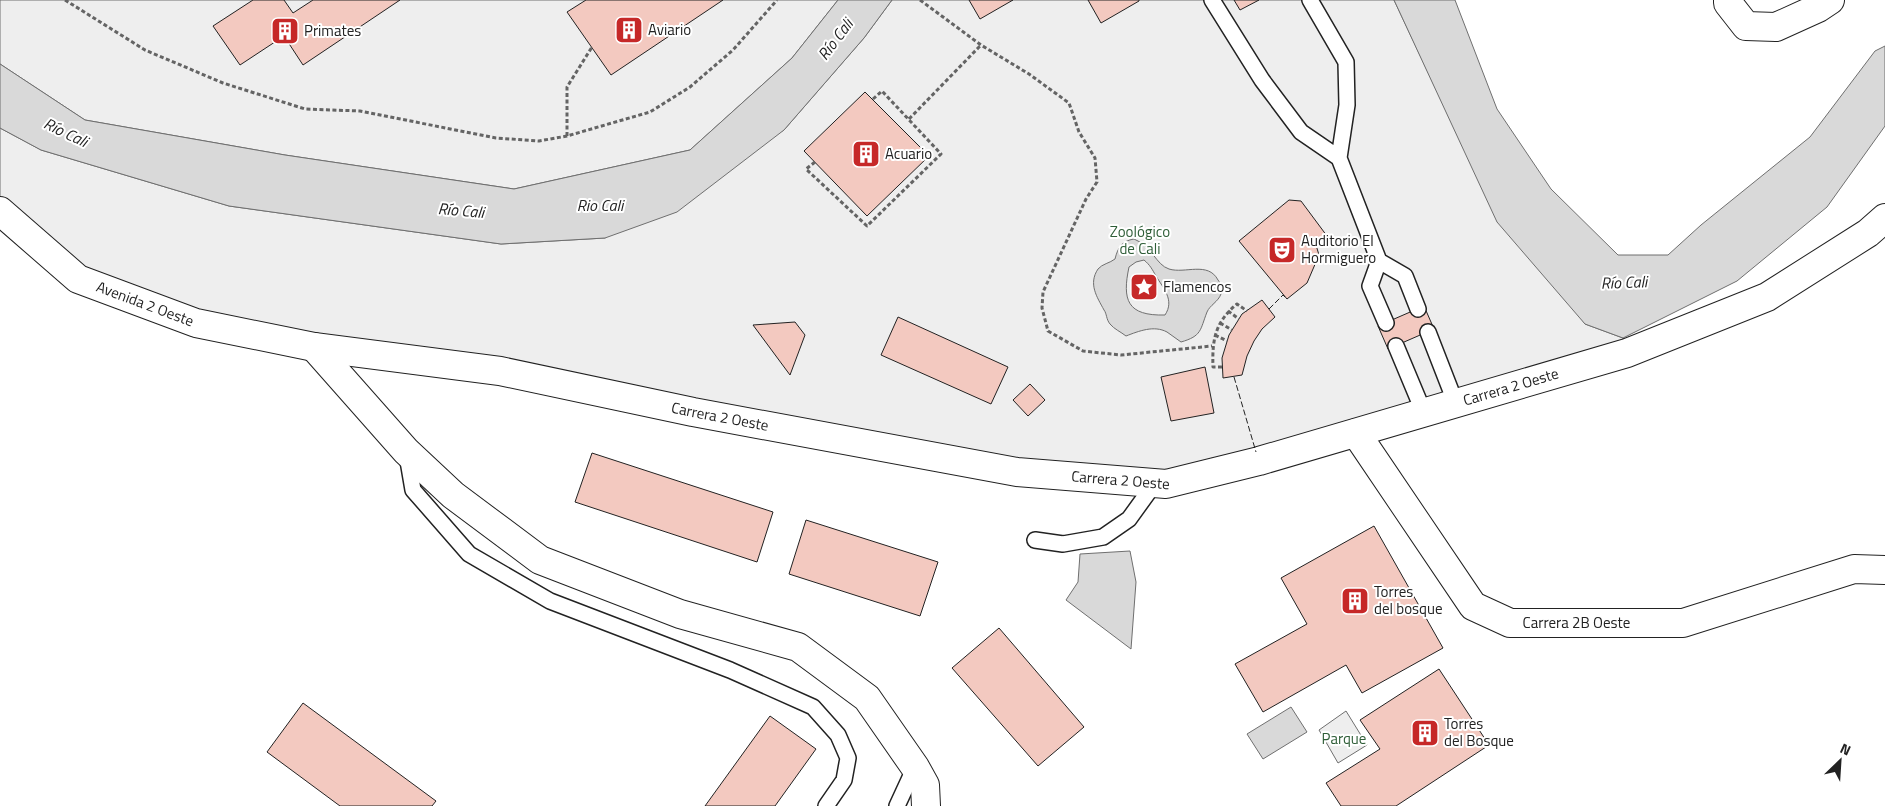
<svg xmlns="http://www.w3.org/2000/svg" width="1885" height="806" font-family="'Titillium Web',sans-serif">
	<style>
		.green { fill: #eee; stroke: #6f6f6f }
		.water { fill: #d9d9d9; stroke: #6f6f6f; fill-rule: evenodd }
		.building { fill: #f3c9c0; stroke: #222 }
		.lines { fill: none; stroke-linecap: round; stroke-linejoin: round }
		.service-casing { stroke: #222; stroke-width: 18 }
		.minor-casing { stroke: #222; stroke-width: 30 }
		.tertiary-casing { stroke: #222; stroke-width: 30 }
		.path { stroke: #646464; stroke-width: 3; stroke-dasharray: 4 2.5; stroke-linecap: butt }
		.service { stroke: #fff; stroke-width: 15 }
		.minor { stroke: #fff; stroke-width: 28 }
		.tertiary { stroke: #fff; stroke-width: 28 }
		.fence { stroke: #222; stroke-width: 1; stroke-dasharray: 6 2.5; stroke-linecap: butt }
		.labels { text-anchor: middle; stroke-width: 4; stroke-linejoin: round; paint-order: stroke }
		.poi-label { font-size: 15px; fill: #222; stroke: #fff; text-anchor: start }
		.park-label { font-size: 15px; fill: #2f5e38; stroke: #fff }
		.street-label { font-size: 15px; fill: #222; stroke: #fff }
		.water-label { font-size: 16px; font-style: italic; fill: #222; stroke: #fff }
	</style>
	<rect width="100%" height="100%" fill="#fff"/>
	<path class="green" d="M0,0H838L792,58L690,150L514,189L285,155L85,120L0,64Z
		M892,0H1394L1459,138L1585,324L1623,338L1627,353L1166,484L314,347L78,279L0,211V128L41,150L229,206L501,244L605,238L784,130L864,38Z
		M1346,711L1367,745L1338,763L1319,730Z"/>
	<path class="water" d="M838,0H892L864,38L784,130L677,212L605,238L501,244L229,206L41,150L0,128V64L85,120L285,155L514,189L690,150L792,58Z
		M1394,0H1455L1497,109L1551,189L1618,255H1668L1701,225L1810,137L1875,51L1885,46V126L1827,207L1737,281L1623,338L1585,324L1497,222Z
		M1134,239C1152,246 1156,265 1169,269C1185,274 1208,261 1218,280C1221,284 1223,289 1221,294C1218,302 1210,305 1207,312C1200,330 1202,336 1181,342C1176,339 1172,335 1167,332C1154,325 1139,331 1126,336C1121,332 1114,329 1110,324C1106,319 1107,314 1104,310C1097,297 1088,284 1098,269C1102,264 1110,263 1115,259C1118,247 1122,241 1134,239ZM1144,260C1150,265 1152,269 1156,276C1163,288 1175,300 1165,315C1127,316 1122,300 1129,267L1136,262Z
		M1130,551L1136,582L1131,649L1066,600L1078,582L1080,554Z
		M1291,707L1307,732L1263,759L1247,734Z"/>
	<path class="building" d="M253,0H284L293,13L313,0H400L303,65L284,36L240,65L213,26Z
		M586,0H723L611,75L567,12Z
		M969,0H1013L980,19Z
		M1088,0H1139V1L1101,23Z
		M1234,0H1259L1240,10Z
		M865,92L929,156L867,216L804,151Z
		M1289,200L1301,201L1327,236L1316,245L1319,255L1307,283L1287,299L1239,241Z
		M1262,300L1275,317L1262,329L1254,341L1247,356L1242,375L1223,378L1222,358L1229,335L1242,314Z
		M1424,306L1434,329L1388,349L1378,326Z
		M898,317L1008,367L991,404L881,355Z
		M795,322L805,335L790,375L753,325Z
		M1205,367L1214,413L1171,421L1161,377Z
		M1030,384L1045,400L1028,416L1013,400Z
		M592,453L773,512L757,562L575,502Z
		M806,520L938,562L920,616L789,574Z
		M1374,526L1443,648L1362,693L1346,665L1263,712L1235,664L1307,624L1281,578Z
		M999,628L1084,727L1038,766L952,668Z
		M1439,669L1489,745L1396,806H1341L1326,783L1380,749L1360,720Z
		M303,703L436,801L432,806H340L267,752Z
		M770,716L816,749L775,806H705Z"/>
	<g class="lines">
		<defs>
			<path id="service" d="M1212,0L1262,80L1301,132L1339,158
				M1310,0L1346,62L1347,105L1339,158L1379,261L1405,276L1418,309
				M1379,261L1370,286L1386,323
				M1428,332L1456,404
				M1396,346L1424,413
				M407,455L413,490L469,554L550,601L730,670L813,707L838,735L848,758L844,780L826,806
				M1035,540L1063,544L1103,537L1129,519L1155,483
				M897,806L915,767"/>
			<g id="minor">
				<path d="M1728,0V3L1746,26L1776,27L1818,8L1830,0"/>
				<path d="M314,347L406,451L453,495L540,560L680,614L798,647L867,698L915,767L925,785L926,806"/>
				<path id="s1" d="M1356,433L1473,606L1510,623H1683L1854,569L1885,570"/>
			</g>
			<g id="tertiary">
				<path id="s2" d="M0,211L78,279L196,323L314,347L500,371L693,412L1017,472L1166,484L1259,461L1627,353L1767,297L1868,233L1885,218"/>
			</g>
		</defs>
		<use href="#service" class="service-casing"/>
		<use href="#minor" class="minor-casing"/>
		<use href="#tertiary" class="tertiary-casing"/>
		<path class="path" d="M65,0L145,50L223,83L305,109L360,111L496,138L539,141L567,136L650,112L690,87L733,50L777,0
			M920,0L981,45L1029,74L1069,103L1079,132L1095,158L1097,182L1086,199L1043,292L1042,308L1048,331L1083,351L1121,355L1212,346
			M909,119L981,45
			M567,136V87L592,47
			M815,162L806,169L867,226L941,154L882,91L873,99
			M1228,311L1239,319
			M1220,323L1232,330
			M1215,335L1227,341
			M1222,367H1213C1212,340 1215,322 1237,304L1247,311"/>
		<use href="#service" class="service"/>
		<use href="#minor" class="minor"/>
		<use href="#tertiary" class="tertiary"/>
		<path class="fence" d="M1269,309L1283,295L1285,297
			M1234,377L1256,452"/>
	</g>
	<defs>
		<symbol id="building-square" viewBox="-11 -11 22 22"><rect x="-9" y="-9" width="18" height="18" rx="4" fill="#c62828" stroke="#fff"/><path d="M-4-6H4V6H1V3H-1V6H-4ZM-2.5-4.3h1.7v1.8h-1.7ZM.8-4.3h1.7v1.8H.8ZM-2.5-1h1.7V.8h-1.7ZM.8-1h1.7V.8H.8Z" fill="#fff"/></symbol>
		<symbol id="theatre-square" viewBox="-11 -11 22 22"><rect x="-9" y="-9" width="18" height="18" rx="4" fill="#c62828" stroke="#fff"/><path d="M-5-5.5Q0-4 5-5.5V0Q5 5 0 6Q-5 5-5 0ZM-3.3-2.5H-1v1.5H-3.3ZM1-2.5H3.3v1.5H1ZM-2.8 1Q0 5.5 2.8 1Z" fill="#fff"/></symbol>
		<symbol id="sight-square" viewBox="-11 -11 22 22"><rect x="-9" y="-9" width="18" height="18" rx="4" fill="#c62828" stroke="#fff"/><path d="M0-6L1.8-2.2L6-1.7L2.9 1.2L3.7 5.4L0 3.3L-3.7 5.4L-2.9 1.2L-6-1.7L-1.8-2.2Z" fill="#fff"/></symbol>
	</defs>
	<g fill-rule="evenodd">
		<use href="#building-square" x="613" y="14" width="32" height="32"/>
		<use href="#building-square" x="269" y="15" width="32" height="32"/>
		<use href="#building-square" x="850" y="138" width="32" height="32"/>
		<use href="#theatre-square" x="1266" y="234" width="32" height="32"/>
		<use href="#sight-square" x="1128" y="271" width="32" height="32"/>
		<use href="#building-square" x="1339" y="585" width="32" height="32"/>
		<use href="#building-square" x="1409" y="717" width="32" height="32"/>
	</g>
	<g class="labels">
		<g class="poi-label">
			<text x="648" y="35">Aviario</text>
			<text x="304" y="36">Primates</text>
			<text x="885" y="159">Acuario</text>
			<text x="1301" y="246">Auditorio El<tspan x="1301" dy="17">Hormiguero</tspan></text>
			<text x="1163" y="292">Flamencos</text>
			<text x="1374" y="597">Torres<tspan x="1374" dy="17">del bosque</tspan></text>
			<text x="1444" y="729">Torres<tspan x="1444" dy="17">del Bosque</tspan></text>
		</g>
		<g class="park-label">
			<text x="1140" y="237">Zoológico<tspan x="1140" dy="17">de Cali</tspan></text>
			<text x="1344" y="744">Parque</text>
		</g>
		<g class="street-label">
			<text dy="5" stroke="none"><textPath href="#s2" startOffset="175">Avenida 2 Oeste</textPath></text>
			<text dy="5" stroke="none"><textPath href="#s2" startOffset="1572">Carrera 2 Oeste</textPath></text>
			<text dy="5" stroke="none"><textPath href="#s2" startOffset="762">Carrera 2 Oeste</textPath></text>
			<text dy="5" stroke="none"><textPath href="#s2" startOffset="1168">Carrera 2 Oeste</textPath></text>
			<text dy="5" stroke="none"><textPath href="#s1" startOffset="316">Carrera 2B Oeste</textPath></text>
		</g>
		<g class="water-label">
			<text transform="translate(835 39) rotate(-53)" y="6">Río Cali</text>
			<text transform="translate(66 132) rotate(26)" y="6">Río Cali</text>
			<text x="600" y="211">Rio Cali</text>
			<text transform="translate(461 210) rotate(5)" y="6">Río Cali</text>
			<text transform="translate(1624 282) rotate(-2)" y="6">Río Cali</text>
		</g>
	</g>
	<g transform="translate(1840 761) rotate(25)" stroke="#ffffff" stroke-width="4" paint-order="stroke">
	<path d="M0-4L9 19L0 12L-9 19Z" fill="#222222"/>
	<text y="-8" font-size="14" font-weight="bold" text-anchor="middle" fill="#222222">N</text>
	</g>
</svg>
